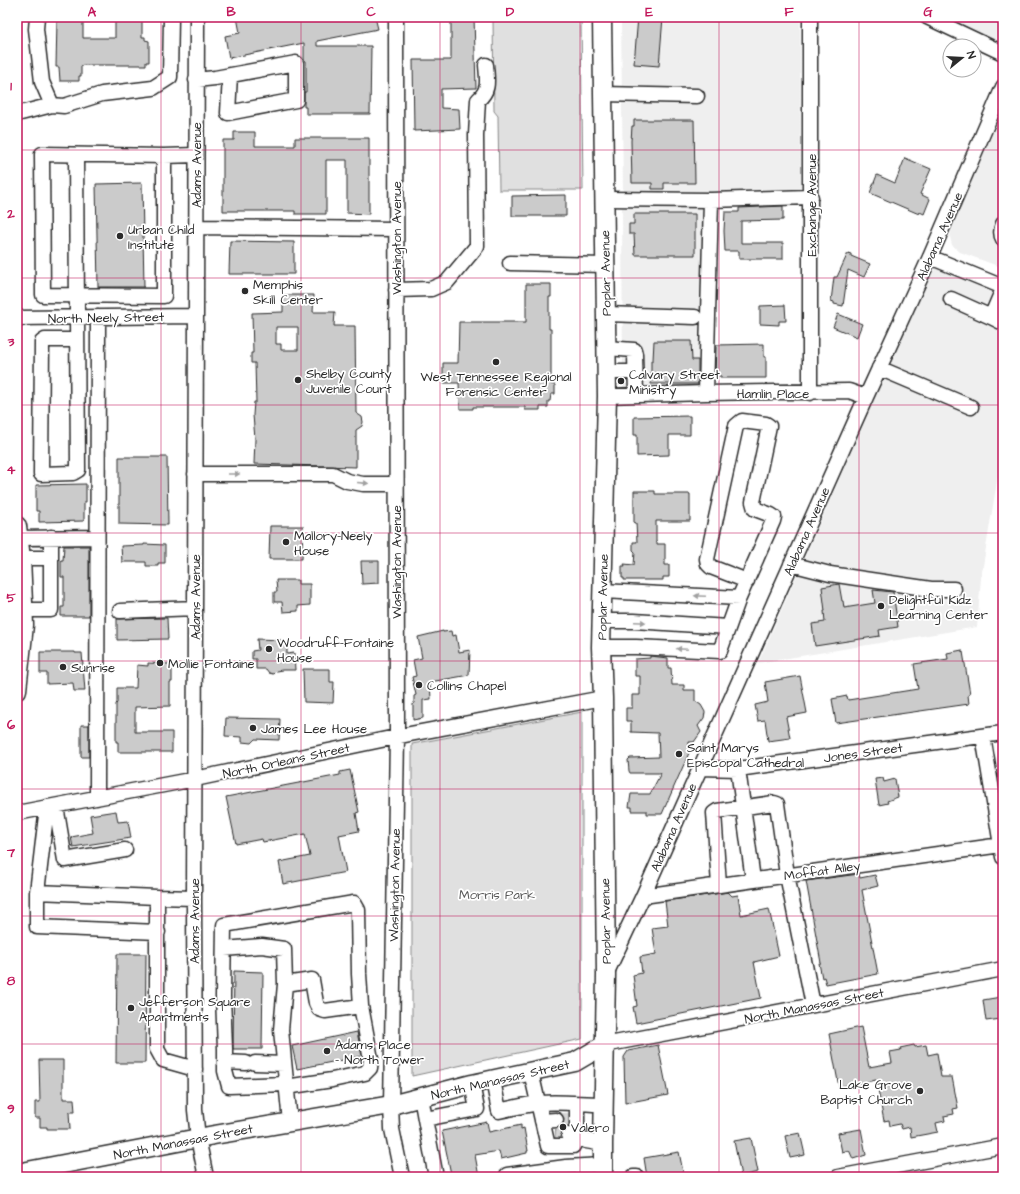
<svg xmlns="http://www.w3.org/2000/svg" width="1020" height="1194" font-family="'Architects Daughter',sans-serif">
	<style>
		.built { fill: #efefef }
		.green { fill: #e0e0e0; stroke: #868686 }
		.building { fill: #cbcbcb; stroke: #2b2b2b; fill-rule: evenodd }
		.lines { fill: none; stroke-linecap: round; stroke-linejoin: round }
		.minor-tunnel { stroke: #d5d5d5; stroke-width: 14; stroke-dasharray: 14 7; stroke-linecap: butt }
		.minor-casing { stroke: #2b2b2b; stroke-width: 17 }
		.major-casing { stroke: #2b2b2b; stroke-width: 21 }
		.minor { stroke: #fff; stroke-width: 14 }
		.major { stroke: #fff; stroke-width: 18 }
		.oneway { fill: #a0a0a0 }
		.grid { fill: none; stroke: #c2185b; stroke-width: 1; stroke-opacity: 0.55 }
		.poi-dot { fill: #2b2b2b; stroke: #fff; stroke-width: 1.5 }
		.labels { text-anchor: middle; stroke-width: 3.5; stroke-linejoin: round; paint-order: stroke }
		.street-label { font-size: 13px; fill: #2b2b2b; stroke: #fff }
		.poi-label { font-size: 13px; fill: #2b2b2b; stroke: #fff; text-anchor: start }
		.park-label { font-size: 13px; fill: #585858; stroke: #fff }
		.neatline { fill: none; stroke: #c2185b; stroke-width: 1.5 }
		.grid-label { font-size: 13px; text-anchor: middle; font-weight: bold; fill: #c2185b }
	</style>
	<rect width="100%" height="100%" fill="#fff"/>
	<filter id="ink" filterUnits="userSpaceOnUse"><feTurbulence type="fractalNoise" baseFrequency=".025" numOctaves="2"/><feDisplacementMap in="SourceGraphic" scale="8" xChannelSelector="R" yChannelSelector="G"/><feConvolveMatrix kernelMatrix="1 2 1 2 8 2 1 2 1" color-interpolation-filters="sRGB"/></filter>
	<g filter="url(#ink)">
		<path class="built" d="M621,17H800L801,190L800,195L623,193Z
			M944,17H1003V45H1001Z
			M1003,111V268L960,252L952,245L950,237L952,225L961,204Z
			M622,202L705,203L703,386L623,387Z
			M938,267L1003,293V445L981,578L977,627L758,663L930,274Z"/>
		<path class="green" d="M493,17H581L583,190H499L498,116L494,111Z
			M582,712V1039L412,1076V744Z"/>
		<path class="building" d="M60,17H80V20H83V38H115V17H142V37H145V40L149,41V62H146V65H83L81,66V76H79V81H60L59,67H56L57,20H60Z
			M237,17H375L378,29L317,41V46H371L370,114H306V107H304V92H306V61L304,60V43L229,58L225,36L240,33Z
			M451,17H474L476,88L441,89V108L459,109L460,129L414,131L413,60H451Z
			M638,17H663L659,66L634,64Z
			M634,120H694L695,183H664V189H652V183H632L631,141L632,126H634Z
			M234,132H255V146H295V138H369V214L347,213V160H326V214H295V211H223V140H234Z
			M905,158L931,169L920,194L930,199L924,214L920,212L919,214L870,193L877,175L895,183Z
			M142,183L144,287H98L96,184Z
			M566,195V216H512V196Z
			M783,206V220L741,221V243H783V259H739V251H725L724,231L725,212H739V208Z
			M634,214H695V255H635L634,234H629V224H634Z
			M230,241L294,242V274H229Z
			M848,253L851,254V256L870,264L864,277L848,270L843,306L834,304V302L831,301L834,277H837Z
			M526,284H551V297H549V329H551V384L555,385V394H551L550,401H548V407H540V410H525V407H473V409H460L459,383H443V363H458L459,322H526Z
			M283,295H314L313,312H335L334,326H355L356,413L362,417L363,422L362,426L356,430V467L254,464L255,439L253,415L254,402H256L255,363H251V353H253L252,313L283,312ZM276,327H298V350H281V344H276Z
			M785,305L786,321H779V325L760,324V306Z
			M838,314L862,324L857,337L833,327Z
			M654,341H691L692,360H698V384H651V360H653Z
			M764,344V357H766V378H721V376H715L716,345Z
			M690,416V435H669V455L637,456V435H634V417Z
			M119,457H167L168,525L119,524Z
			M86,484V502H84V521L39,522V511H36V485Z
			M634,491H655V494H690V521H656V542H657V544H665V565H669V577H663V580H624V578H622V566H625L624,564L634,565L635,552L633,550V542H637L636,523H634Z
			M270,526H303L302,559H269Z
			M144,544L165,545V563H158V566H146V562H122L121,546L144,545Z
			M64,546H89V616H61V607H64V577H61V560H63Z
			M361,561H379V583L362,584Z
			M276,580H298V584H310V605L298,606V611L283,612L282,602H274V592H277Z
			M839,584L842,601H843L844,608L875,603L873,590L893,592L898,627L879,630L880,636L815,646L812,624L825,622L824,611H825L822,587Z
			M167,618L168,639L117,640V619Z
			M443,631V632L451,631L452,636L456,635L459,652L470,650L469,675L430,682L431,699L423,700V718L413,720V704H414V696L416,695L412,677L416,676L413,660L422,658L418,637Z
			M257,639L281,640V645H287V654L294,653L295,670H282L276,671L273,674L269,673L266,669H256V659H252V651L258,650Z
			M962,650V653L963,652L970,694L968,695L969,704L836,723L832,699L847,696L848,700L918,689L914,664L948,659L947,653Z
			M40,652H75V653H82L85,691H74L73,683L47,684V673H40Z
			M650,656L668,658V668H671L672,685H684V690H695V701L701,705L705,712L704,718L698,726L701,732L694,742H689V753L662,814H647V811H632V807H629L631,794H650L661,773H630L629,771L628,760L630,758L659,757L658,733L631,732V721H626V708H632V695H640V676H635V659L650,658Z
			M148,663L169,664V665H171V669H172V682H170V706L135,707V732H172V752H118V742H116V704L117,703V688H136L137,665L148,666Z
			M303,669H330V682H334L333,703L304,702Z
			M800,676L807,713L786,717L790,738L768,741L765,720L758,721L755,705L768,702L765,682Z
			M226,718L280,719L279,740L255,739L251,743L242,742V737L225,736Z
			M81,725H89V757H81Z
			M350,770L359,812L356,813L359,831L339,835L346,872L283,884L279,862L310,856L305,834L263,842L262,839L236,844L226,797L340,775V772Z
			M883,778L884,782L895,779L898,797L887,801L888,803L879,805L875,779Z
			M116,811L118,822L128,821L131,838L73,847L71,837L93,833L90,815Z
			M859,874L860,878L875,875L878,886L862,890L878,974L826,984L824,977L822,978L819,963H821L806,881Z
			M728,892L732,896L738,895L741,915L769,909L779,956L754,962L761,998L636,1023L633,1007L637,1006L633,975L642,973L640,957L656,954L652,928L668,926L665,901Z
			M117,954H146L145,1063H116Z
			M234,971L263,972L262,1049H233Z
			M1001,997L1002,1007H1000L1001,1019L986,1021L983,1000Z
			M861,1027L869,1067L892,1063L890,1052L901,1050L900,1048L914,1045L915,1047L926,1045L928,1055L937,1053L941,1077H952L958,1108L953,1109L954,1114L944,1116L945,1121L936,1123L938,1132L911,1137L910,1127L902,1129L900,1124L890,1126L889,1120L884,1121L876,1080L839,1087L829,1034Z
			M357,1032L362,1056L297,1069L292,1046Z
			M658,1045L668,1095L625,1103L624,1057L628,1051Z
			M39,1060H63V1099H74L75,1112H69L70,1129H47V1127H40V1118H35V1102H40Z
			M564,1118H568V1127L563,1129L561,1133V1138H556V1129L560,1127L563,1124Z
			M487,1122L489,1132L521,1125V1129L524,1128L528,1151H527V1153L501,1159L499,1151L475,1155L479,1177H456V1173L451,1174L442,1131Z
			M861,1129L866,1155L853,1159L849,1150L842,1152L838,1133Z
			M800,1133L805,1155L790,1158L785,1136Z
			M751,1138L758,1172L741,1176L734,1141Z
			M679,1152L684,1177H647L644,1158Z"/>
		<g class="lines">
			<path class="minor-tunnel" d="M556,1120H569
				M556,1133L569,1135"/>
			<defs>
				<path id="minor" d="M197,17L194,902L195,1110L198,1138L206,1177
					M396,17L397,737L391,1105L392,1129L402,1177
					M927,17L1003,53
					M196,80L215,78L296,63V100L228,113L230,75
					M602,94L697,96
					M52,105L64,106L102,94L153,88L170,77L171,17
					M17,114L52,105L42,82L36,29L37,17
					M42,154L164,156V296L43,295Z
					M76,155L78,470L73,473L41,474L42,342L45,340H77
					M164,156L196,155
					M604,199L711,200L706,393
					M711,200L811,197
					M1003,224C1001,229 1000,234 1003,239
					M195,227L396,229
					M930,257L1003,287
					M510,263L605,265
					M1003,289L991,317L1003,323
					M396,290L431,289L447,282L477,246L476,135L478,100C490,90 487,80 486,65
					M951,299L991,317
					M606,314L695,317
					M17,318L195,316
					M606,348L634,350L635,354L636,395
					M879,368L971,407
					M606,372H635
					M810,393V17
					M607,396L706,393L849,391L866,397
					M195,474H333L347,481L363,484H396
					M19,538L97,537
					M21,558H51
					M791,564L830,574L931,589H954
					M602,591L739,598
					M24,610H51V537
					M120,611L195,608
					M601,621H634L728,627
					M601,647H636L720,651L739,598L773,521L774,517L771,515L755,509L753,502L769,426L766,424L742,421L736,426L707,559L708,564L711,567L747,581
					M983,736L1003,857
					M700,768L738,769L1003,733
					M738,769L753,880
					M97,798L98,317
					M56,806L65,860L125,850
					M17,813L195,779L410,734L603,698
					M719,885L714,813L717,811L774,803L777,804L787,875L813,1005
					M37,892L47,807
					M643,896L1001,845
					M157,897L37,892V927L158,932
					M194,898L157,897V1049L163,1060L195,1069
					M224,949L262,946L284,949L285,984
					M607,972L643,896L866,397L930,257L1003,87
					M604,1045L1003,969
					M225,1062L246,1063
					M255,1063L284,1064
					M531,1072L548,1146H573L577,1137L586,1141L603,1144
					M493,1080L499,1111C512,1108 525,1105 539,1103C560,1101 582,1104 603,1104
					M286,1084L229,1086L225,1071V1049L223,996L224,925L354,903L358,910L359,974L361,1006L325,1011L319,1009L316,1003L312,980L285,984L281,1030L290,1122
					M286,1087L332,1080L365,1073L370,1068L371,1059L361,1006
					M421,1097L425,1119L477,1109L472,1084
					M425,1119L436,1177
					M542,1121L556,1120
					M569,1135L577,1137V1104
					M566,1167L603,1165
					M507,1177V1175L566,1167L567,1177
					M633,1177H637
					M838,1177L1003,1146"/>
				<path id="major" d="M602,17L607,396L601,647L603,698L606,975L603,1144V1177
					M17,526L21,558L24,625L17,690
					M17,1173L214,1135L391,1105L472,1084L575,1062L604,1045"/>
			</defs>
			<use href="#minor" class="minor-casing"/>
			<use href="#major" class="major-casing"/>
			<use href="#minor" class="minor"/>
			<use href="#major" class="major"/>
		</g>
		<defs><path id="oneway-solid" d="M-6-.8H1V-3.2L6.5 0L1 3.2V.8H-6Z"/></defs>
		<g class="oneway">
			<use href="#oneway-solid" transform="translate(234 474)"/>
			<use href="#oneway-solid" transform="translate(363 483) rotate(5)"/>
			<use href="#oneway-solid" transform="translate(700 596) rotate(-177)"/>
			<use href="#oneway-solid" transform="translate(640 622) rotate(3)"/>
			<use href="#oneway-solid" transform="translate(682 649) rotate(-177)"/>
		</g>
	</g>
	<path class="grid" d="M161,17V1177M301,17V1177M440,17V1177M580,17V1177M719,17V1177M859,17V1177M17,150H1003M17,278H1003M17,405H1003M17,533H1003M17,661H1003M17,789H1003M17,916H1003M17,1044H1003"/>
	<g class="poi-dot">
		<circle cx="120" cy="236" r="4"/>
		<circle cx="245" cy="291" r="4"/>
		<circle cx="496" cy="362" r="4"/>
		<circle cx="298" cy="380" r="4"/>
		<circle cx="621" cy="381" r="4"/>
		<circle cx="286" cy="542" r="4"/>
		<circle cx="881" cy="606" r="4"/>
		<circle cx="269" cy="649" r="4"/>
		<circle cx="160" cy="663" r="4"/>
		<circle cx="63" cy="667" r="4"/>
		<circle cx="419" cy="685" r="4"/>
		<circle cx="253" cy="728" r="4"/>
		<circle cx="679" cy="754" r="4"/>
		<circle cx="131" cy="1008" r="4"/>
		<circle cx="327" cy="1051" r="4"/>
		<circle cx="920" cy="1091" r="4"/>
		<circle cx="563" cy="1127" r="4"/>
	</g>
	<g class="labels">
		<g class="street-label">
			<text transform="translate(196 165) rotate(-90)" y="5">Adams Avenue</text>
			<text transform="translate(811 205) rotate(-90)" y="5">Exchange Avenue</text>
			<text transform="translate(939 236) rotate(-66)" y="5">Alabama Avenue</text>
			<text transform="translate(396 238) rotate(-90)" y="5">Washington Avenue</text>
			<text transform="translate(605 273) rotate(-91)" y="5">Poplar Avenue</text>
			<text transform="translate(106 317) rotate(-1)" y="5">North Neely Street</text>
			<text x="773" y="398">Hamlin Place</text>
			<text transform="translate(806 531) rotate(-66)" y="5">Alabama Avenue</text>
			<text transform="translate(396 562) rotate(-90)" y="5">Washington Avenue</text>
			<text transform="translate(195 597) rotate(-90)" y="5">Adams Avenue</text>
			<text transform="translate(602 597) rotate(-89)" y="5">Poplar Avenue</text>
			<text transform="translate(863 752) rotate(-8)" y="5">Jones Street</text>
			<text transform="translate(286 760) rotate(-12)" y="5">North Orleans Street</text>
			<text transform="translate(673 827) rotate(-66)" y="5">Alabama Avenue</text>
			<text transform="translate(822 870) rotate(-8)" y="5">Moffat Alley</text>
			<text transform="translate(394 885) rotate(-89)" y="5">Washington Avenue</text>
			<text transform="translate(194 921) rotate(-90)" y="5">Adams Avenue</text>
			<text transform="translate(605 921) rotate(-91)" y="5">Poplar Avenue</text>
			<text transform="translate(814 1005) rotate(-11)" y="5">North Manassas Street</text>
			<text transform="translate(500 1079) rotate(-13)" y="5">North Manassas Street</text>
			<text transform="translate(183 1141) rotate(-11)" y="5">North Manassas Street</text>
		</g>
		<g class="poi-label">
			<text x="128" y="234">Urban Child<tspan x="128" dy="15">Institute</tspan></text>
			<text x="253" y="289">Memphis<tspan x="253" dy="15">Skill Center</tspan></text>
			<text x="306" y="378">Shelby County<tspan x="306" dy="15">Juvenile Court</tspan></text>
			<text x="629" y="379">Calvary Street<tspan x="629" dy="15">Ministry</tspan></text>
			<text x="496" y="381" text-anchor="middle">West Tennessee Regional<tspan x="496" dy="15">Forensic Center</tspan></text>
			<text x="294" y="540">Mallory-Neely<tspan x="294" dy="15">House</tspan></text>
			<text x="889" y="604">Delightful Kidz<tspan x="889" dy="15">Learning Center</tspan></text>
			<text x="277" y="647">Woodruff-Fontaine<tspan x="277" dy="15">House</tspan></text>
			<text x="168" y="668">Mollie Fontaine</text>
			<text x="71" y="672">Sunrise</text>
			<text x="427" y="690">Collins Chapel</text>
			<text x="261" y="733">James Lee House</text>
			<text x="687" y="752">Saint Marys<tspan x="687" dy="15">Episcopal Cathedral</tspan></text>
			<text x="139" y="1006">Jefferson Square<tspan x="139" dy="15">Apartments</tspan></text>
			<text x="335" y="1049">Adams Place<tspan x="335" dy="15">- North Tower</tspan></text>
			<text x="912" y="1089" text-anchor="end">Lake Grove<tspan x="912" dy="15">Baptist Church</tspan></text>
			<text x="571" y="1132">Valero</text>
		</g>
		<g class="park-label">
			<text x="497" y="899">Morris Park</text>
		</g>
	</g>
	<rect width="1020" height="1194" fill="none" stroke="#fff" stroke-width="44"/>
	<g transform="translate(962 58) rotate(72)"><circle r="19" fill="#ffffff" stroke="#aaaaaa"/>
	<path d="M0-3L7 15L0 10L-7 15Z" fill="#2b2b2b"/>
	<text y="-6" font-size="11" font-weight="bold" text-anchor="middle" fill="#2b2b2b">N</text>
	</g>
	<rect x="22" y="22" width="976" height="1150" class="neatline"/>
	<g class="grid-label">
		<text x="92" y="16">A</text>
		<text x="231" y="16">B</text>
		<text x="371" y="16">C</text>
		<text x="510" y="16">D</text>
		<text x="649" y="16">E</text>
		<text x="789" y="16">F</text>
		<text x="928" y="16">G</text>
		<text x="11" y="90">1</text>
		<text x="11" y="218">2</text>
		<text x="11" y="346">3</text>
		<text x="11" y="474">4</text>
		<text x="11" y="602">5</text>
		<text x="11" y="729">6</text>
		<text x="11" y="857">7</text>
		<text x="11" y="985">8</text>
		<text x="11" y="1113">9</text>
	</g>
</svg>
